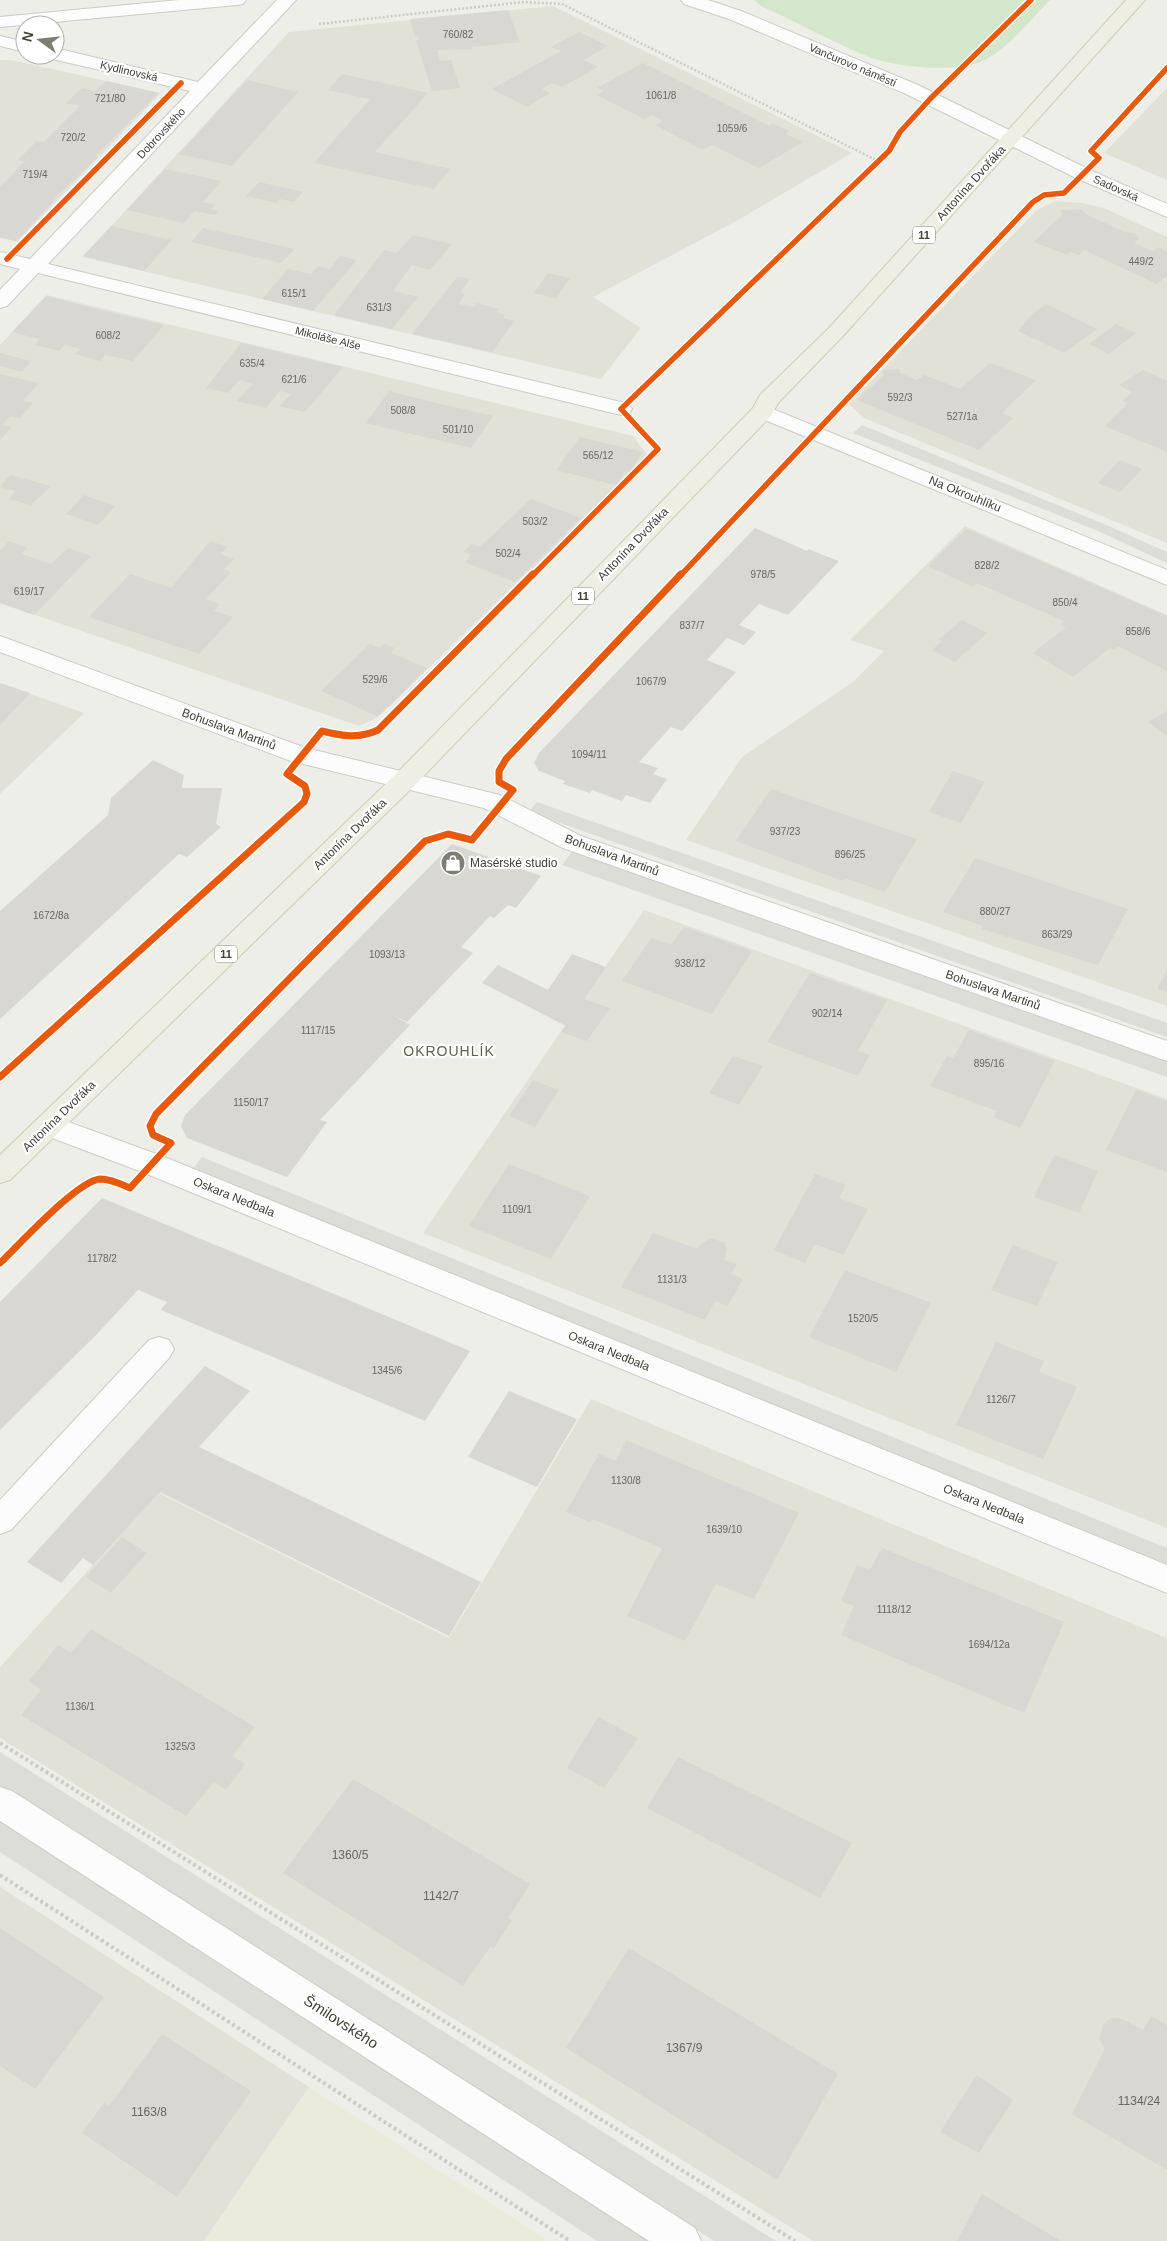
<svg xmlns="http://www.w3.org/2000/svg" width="1167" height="2241" font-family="Helvetica,sans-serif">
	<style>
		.residential { fill: #e1e1d7 }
		.education { fill: #ebebdb }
		.green { fill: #d4e6cb }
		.parking { fill: #ddddd8 }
		.building { fill: #d8d7d1 }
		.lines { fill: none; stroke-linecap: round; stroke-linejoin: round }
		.minor-casing { stroke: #ccccc6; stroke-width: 2 }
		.major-casing { stroke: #ceceb8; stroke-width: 2 }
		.path-far1 { stroke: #ccccc7; stroke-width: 2.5; stroke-dasharray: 2 2; stroke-linecap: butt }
		.path { stroke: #ccccc7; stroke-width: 4; stroke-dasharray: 3 3; stroke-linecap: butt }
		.minor { fill: #fcfcfc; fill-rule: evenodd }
		.major { fill: #eeeee4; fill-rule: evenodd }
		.cycleway-far1-casing { stroke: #fff; stroke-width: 8 }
		.cycleway-casing { stroke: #fff; stroke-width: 10 }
		.cycleway-far1 { stroke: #e8590c; stroke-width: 5.5 }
		.cycleway { stroke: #e8590c; stroke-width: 7 }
		.labels { text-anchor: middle; stroke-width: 4.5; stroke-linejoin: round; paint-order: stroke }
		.number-label { font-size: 10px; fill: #68675e }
		.far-street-label { font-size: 11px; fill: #424136; stroke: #fff }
		.shield { fill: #fff; stroke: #7b7a72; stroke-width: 1 }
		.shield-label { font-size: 11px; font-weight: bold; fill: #424136 }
		.street-label { font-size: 12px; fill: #424136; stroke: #fff }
		.poi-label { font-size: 12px; fill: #424136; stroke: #fff; text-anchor: start }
		.near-number-label { font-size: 12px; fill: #68675e }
		.neighbourhood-label { font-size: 14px; letter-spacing: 1px; fill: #64614f; stroke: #fff }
		.near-street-label { font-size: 15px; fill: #424136; stroke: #fff }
	</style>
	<rect width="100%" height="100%" fill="#eeeee8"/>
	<path class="residential" d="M553,6L852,153L740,219L593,297L641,328L601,379L83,257L289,32Z
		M0,60H11L161,93L17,242L0,238Z
		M1167,88V180L1104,153Z
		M1055,201L1082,203L1104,208L1167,237V543L864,418L849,404L1036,211Z
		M47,295L633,436L649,457L378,717L359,726L0,603V345Z
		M965,526L1167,615V1006L686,840L742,757L853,682L884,651L850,640Z
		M0,683L84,713L0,794Z
		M644,910L1167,1099V1528L423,1233Z
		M591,1399L1167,1638V2241H813L0,1738V1667L159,1493L449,1638Z
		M0,1887L309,2087L204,2241H0Z"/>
	<path class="education" d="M309,2087L549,2241H204Z"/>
	<path class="green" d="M754,0H1050C1030,20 1010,47 985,60C959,74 896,67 869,57C832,42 797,22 761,6Z"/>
	<path class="parking" d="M862,425L1104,524L1167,552V563L1098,531L853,433Z
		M537,802L1167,1023V1037L529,812Z
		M572,852L1167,1059V1077L562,865Z
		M202,1157L1167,1548V1568L191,1171Z
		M0,1752L776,2241H714L0,1788Z
		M0,1816L657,2241H597L0,1852Z"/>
	<path class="building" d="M508,10L520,42L472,47V49L437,50L440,61L451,60L460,88L432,91L416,40H419L418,36H415L410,19Z
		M579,32L608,46L583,60L598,67L562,87L552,83L542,89L550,93L527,107L492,89L561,51L551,47Z
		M643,63L769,126L772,123L789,131L785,134L803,142L759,168L712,145L703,150L655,125L663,121L657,118L652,115L644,119L597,95L604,91L597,88Z
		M342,74L428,93L375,152L450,169L434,189L314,163L370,99L328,90Z
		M247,80L298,92L232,166L179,154Z
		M106,81L159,93L95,156L98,157L54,199H56L16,241L0,237V187L25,161L18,160L37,141L44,142L80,106L66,103L82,88L95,91Z
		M165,169L221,181L203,202L215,205L211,209L219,211L215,215L194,211L184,223L127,210Z
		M259,182L303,192L294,202L280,199L276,203L246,196Z
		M1082,209L1084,213L1107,224L1124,232L1135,233L1139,239L1134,243L1153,251L1158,247L1167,252V276L1157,284L1084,250L1079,255L1070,252L1067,255L1034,242L1062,215L1061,210Z
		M111,226L172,240L144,271L83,256Z
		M203,228L295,249L281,263L191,242Z
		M413,235L452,244L430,270L412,265L393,291L418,297L392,329L334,315L384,250L397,253Z
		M340,256L357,260L313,311L262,299L288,269L311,274L318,266L330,269Z
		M548,273L570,278L556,298L534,293Z
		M457,277L470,279L460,293L465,294L458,304L474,307L477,303L498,309L496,312L505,315L503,318L514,321L492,352L412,334Z
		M46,296L104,311L164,325L133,361L105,355L100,361L75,354L81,349L64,345L59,351L35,345L40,339L12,332Z
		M1046,304L1097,329L1064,353L1018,331L1031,315Z
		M1116,324L1136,333L1109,354L1089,344Z
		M241,343L291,355L343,367L305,412L279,406L291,394L280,391L266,408L237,401L253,384L239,380L228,393L206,388Z
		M0,353L31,361L22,372L0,366Z
		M990,363L1036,380L1002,413L1013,418L979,450L857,400L884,375L882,370L899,369L900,373L917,380L924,375L960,389Z
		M1143,370L1167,381V452L1105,426L1128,403L1122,401L1132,392L1119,385Z
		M0,374L39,383L23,401L33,403L20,418L10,416L2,425L12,427L0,440Z
		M389,391L441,404L493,416L471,448L366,423Z
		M580,437L643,452L629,472L625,471L616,485L556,470Z
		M1120,460L1142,469L1120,492L1098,483Z
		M10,475L51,486L31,505L9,499L15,491L0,487Z
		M84,495L101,501L115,506L98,525L66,514Z
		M531,499L581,518L515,582L465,562L471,555L463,552L472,544L480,547Z
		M755,528L807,551L808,549L839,561L788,615L759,604L739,625L756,632L744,645L727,638L707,660L736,672L682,731L671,727L639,762L658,768L653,774L667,779L650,803L626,795L622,801L592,790L590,793L563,784L565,781L539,771L534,763L539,753Z
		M966,529L1167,616V671L1118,646L1114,650L1110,648L1073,677L1033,653L1066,627L1060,625L1064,621L977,583L973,587L928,566Z
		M9,541L27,548L21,554L51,564L68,548L91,556L34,615L0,603V550Z
		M210,541L228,547L220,554L234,559L224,569L231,572L206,599L220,604L214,611L233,617L199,654L89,617L130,574L171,588Z
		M962,620L987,633L955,662L932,650L942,641L938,640Z
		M370,644L380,648L384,644L395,648L391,653L427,668L391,705L377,716L321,691Z
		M0,683L30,693L0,725Z
		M1167,711V736L1148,722Z
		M153,760L184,775L182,788H222L216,824L221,827L187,857L179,854L0,1019V911L108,815L111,798Z
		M953,771L985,782L961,823L929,812Z
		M771,789L843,814L917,839L885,892L845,878L843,881L736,841Z
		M452,844L541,876L516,908L508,905L494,918L490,916L461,947L473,953L407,1022L393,1015L410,1025L320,1120L327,1122L287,1177L187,1138L181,1126L185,1115Z
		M975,858L1128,909L1098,965L982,929L983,926L943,912Z
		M684,927L752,951L712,1014L622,981L651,938L671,945Z
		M572,954L606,967L584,999L610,1008L587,1041L561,1032L566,1026L482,983L498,965L548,990Z
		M1167,970V992L1157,989Z
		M810,973L887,1000L858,1051L870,1055L858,1076L767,1042Z
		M969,1030L1055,1061L1020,1128L993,1117L997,1111L930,1086L947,1056L953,1058Z
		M733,1056L763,1066L739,1105L709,1093Z
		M533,1080L559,1090L535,1127L509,1116Z
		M1136,1090L1167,1101V1172L1106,1150Z
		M1054,1155L1098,1171L1079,1213L1034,1197Z
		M509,1164L590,1196L551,1259L469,1226Z
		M815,1174L846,1185L839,1198L868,1209L843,1255L815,1244L805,1263L774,1250Z
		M102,1198L339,1296L470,1351L425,1421L161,1310L167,1302L138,1290L97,1334L0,1430V1302Z
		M653,1233L697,1249L702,1243L711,1238L725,1243L727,1251L724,1260L737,1264L731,1274L743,1279L728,1306L715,1301L705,1320L621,1287Z
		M1013,1245L1058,1262L1037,1306L991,1290Z
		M845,1270L931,1303L896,1372L809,1337Z
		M996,1342L1044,1361L1039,1372L1077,1387L1043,1459L956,1425Z
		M205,1366L250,1391L199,1447L481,1582L449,1636L160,1492L93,1565L83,1558L61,1583L27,1562Z
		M509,1391L577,1419L537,1487L468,1457Z
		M626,1440L799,1513L754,1599L716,1584L685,1641L627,1616L662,1548L593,1519L590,1522L566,1512L599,1454L616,1461Z
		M122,1537L147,1553L111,1593L86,1577Z
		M882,1548L1064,1622L1024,1713L841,1635L854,1606L841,1601L857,1565L870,1570Z
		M91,1629L255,1727L232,1756L245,1764L226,1790L214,1782L186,1816L21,1715L41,1690L29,1681L58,1645L71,1653Z
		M598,1717L638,1738L604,1788L567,1768Z
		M678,1757L852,1843L820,1898L647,1808Z
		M353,1779L530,1884L508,1918L512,1920L494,1948L490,1947L463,1986L283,1873Z
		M0,1928L104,1997L35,2089L0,2066Z
		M629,1948L838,2074L777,2180L566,2048Z
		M1151,2016L1167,2025V2170L1072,2114L1105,2049L1099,2038L1104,2023L1112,2018L1122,2019L1143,2030Z
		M162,2034L251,2091L177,2197L82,2133L104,2103L109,2106Z
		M977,2075L1013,2100L979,2153L940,2132Z
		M982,2194L1061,2241H957Z"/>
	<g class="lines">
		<defs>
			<path id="minor" d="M179,0H246L243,4L237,5L0,27V17Z
				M277,0H296L48,264L629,404L632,409L629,414L621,415L38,273L7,306L0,308V290L20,269L0,264V252L30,259L190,91L48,58L46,55H55V48L198,82Z
				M681,0H708L741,11L918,85L1090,170L1167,204V217L1076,178L904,93L729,19L684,4Z
				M0,36L25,42V52L0,46Z
				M763,405L1167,570V585L755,416L752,411L755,406Z
				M0,636L306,748L500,795L581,836L1167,1041V1061L563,848L484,808L291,761L0,652Z
				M49,1115L162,1156L1167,1565V1593L142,1172L39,1133L35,1126L39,1119Z
				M159,1337L169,1340L174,1349L169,1358L11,1530L0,1534V1500L149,1340Z
				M0,1787L12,1791L695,2228L701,2241H649L0,1821Z"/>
			<path id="major" d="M1126,0H1145L843,336L778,403L771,416L413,787L10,1180L0,1183V1155L395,775L753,408L760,395L829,328Z"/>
		</defs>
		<use href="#minor" class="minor-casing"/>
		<use href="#major" class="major-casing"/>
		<path class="path-far1" d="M319,24L524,2L562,4L878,161"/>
		<path class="path" d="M0,1743L795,2241
			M0,1875L570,2241"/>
		<use href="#minor" class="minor"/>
		<use href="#major" class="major"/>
		<defs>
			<path id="cycleway-far1" d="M7,259L181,83
				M532,576L658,449L621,409L889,151L900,132L931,98L1031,0
				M680,576L1033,202L1044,195L1064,193L1099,158L1091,151L1167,68"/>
			<path id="cycleway" d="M0,1077L304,802L307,794L305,786L287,774L322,731C342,736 359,739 378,730L533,574
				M0,1263C19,1245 77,1181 100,1179C111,1179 121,1184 130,1188L171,1143L153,1135L150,1126L156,1114L425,841L448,834L472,840L513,790L499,782V771L506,759L681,574"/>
		</defs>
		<use href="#cycleway-far1" class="cycleway-far1-casing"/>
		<use href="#cycleway" class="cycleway-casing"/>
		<use href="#cycleway-far1" class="cycleway-far1"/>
		<use href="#cycleway" class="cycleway"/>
	</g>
	<defs>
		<symbol id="shop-disc" viewBox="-11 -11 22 22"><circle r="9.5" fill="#7e7e74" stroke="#fff"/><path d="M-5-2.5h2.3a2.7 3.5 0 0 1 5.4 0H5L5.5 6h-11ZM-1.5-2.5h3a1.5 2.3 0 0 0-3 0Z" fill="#fff"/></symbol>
	</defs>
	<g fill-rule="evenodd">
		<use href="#shop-disc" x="439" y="849" width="28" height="28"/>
	</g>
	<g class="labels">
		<g class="number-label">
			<text x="458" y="38">760/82</text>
			<text x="661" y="99">1061/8</text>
			<text x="110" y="102">721/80</text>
			<text x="732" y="132">1059/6</text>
			<text x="73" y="141">720/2</text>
			<text x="35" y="178">719/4</text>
			<text x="1141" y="265">449/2</text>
			<text x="294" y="297">615/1</text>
			<text x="379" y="311">631/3</text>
			<text x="108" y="339">608/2</text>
			<text x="252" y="367">635/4</text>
			<text x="294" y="383">621/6</text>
			<text x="900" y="401">592/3</text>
			<text x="403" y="414">508/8</text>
			<text x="962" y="420">527/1a</text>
			<text x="458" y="433">501/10</text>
			<text x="598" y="459">565/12</text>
			<text x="535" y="525">503/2</text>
			<text x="508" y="557">502/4</text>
			<text x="987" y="569">828/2</text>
			<text x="763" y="578">978/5</text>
			<text x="29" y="595">619/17</text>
			<text x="1065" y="606">850/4</text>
			<text x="692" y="629">837/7</text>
			<text x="1138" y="635">858/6</text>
			<text x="375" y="683">529/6</text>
			<text x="651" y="685">1067/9</text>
			<text x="589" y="758">1094/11</text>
			<text x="785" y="835">937/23</text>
			<text x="850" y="858">896/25</text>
			<text x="995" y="915">880/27</text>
			<text x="51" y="919">1672/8a</text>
			<text x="1057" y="938">863/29</text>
			<text x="387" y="958">1093/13</text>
			<text x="690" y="967">938/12</text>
			<text x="827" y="1017">902/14</text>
			<text x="318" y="1034">1117/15</text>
			<text x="989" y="1067">895/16</text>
			<text x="251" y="1106">1150/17</text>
			<text x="517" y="1213">1109/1</text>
			<text x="102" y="1262">1178/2</text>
			<text x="672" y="1283">1131/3</text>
			<text x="863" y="1322">1520/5</text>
			<text x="387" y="1374">1345/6</text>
			<text x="1001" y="1403">1126/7</text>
			<text x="626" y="1484">1130/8</text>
			<text x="724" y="1533">1639/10</text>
			<text x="894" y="1613">1118/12</text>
			<text x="989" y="1648">1694/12a</text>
			<text x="80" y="1710">1136/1</text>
			<text x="180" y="1750">1325/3</text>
		</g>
		<g class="far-street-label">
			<text transform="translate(853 65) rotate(23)" y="4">Vančurovo náměstí</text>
			<text transform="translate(129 71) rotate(13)" y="4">Kydlinovská</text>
			<text transform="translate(161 133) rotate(-47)" y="4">Dobrovského</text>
			<text transform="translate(1116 188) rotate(24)" y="4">Sadovská</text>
			<text transform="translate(328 338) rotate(14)" y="4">Mikoláše Alše</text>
		</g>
		<g class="shield">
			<rect x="913" y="226.5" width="22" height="17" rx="4"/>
			<rect x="572" y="587.5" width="22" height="17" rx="4"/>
			<rect x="215" y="945.5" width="22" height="17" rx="4"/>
		</g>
		<g class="shield-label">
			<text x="924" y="239">11</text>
			<text x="583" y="600">11</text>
			<text x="226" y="958">11</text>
		</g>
		<g class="street-label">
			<text transform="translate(971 183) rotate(-48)" y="4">Antonína Dvořáka</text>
			<text transform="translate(965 494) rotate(22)" y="4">Na Okrouhlíku</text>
			<text transform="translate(633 544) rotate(-46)" y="4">Antonína Dvořáka</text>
			<text transform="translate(229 729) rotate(20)" y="4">Bohuslava Martinů</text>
			<text transform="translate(350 834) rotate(-44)" y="4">Antonína Dvořáka</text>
			<text transform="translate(612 855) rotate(20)" y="4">Bohuslava Martinů</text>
			<text transform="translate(993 990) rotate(19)" y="4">Bohuslava Martinů</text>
			<text transform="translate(59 1116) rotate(-44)" y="4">Antonína Dvořáka</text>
			<text transform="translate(234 1197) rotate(22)" y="4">Oskara Nedbala</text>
			<text transform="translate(609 1351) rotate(22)" y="4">Oskara Nedbala</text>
			<text transform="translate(984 1504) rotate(22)" y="4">Oskara Nedbala</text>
		</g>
		<g class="poi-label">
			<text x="470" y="867">Masérské studio</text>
		</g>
		<g class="near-number-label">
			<text x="350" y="1859">1360/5</text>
			<text x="441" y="1900">1142/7</text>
			<text x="684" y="2052">1367/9</text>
			<text x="1139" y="2105">1134/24</text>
			<text x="149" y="2116">1163/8</text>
		</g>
		<g class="neighbourhood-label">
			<text x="449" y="1056">OKROUHLÍK</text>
		</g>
		<g class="near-street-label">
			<text transform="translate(341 2022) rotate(33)" y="5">Šmilovského</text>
		</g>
	</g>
	<g transform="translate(40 40) rotate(285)"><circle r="24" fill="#ffffff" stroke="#b3b3af"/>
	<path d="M0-4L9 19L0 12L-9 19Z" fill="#7e7e74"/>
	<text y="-8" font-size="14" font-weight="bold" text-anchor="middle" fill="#424136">N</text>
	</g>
</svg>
